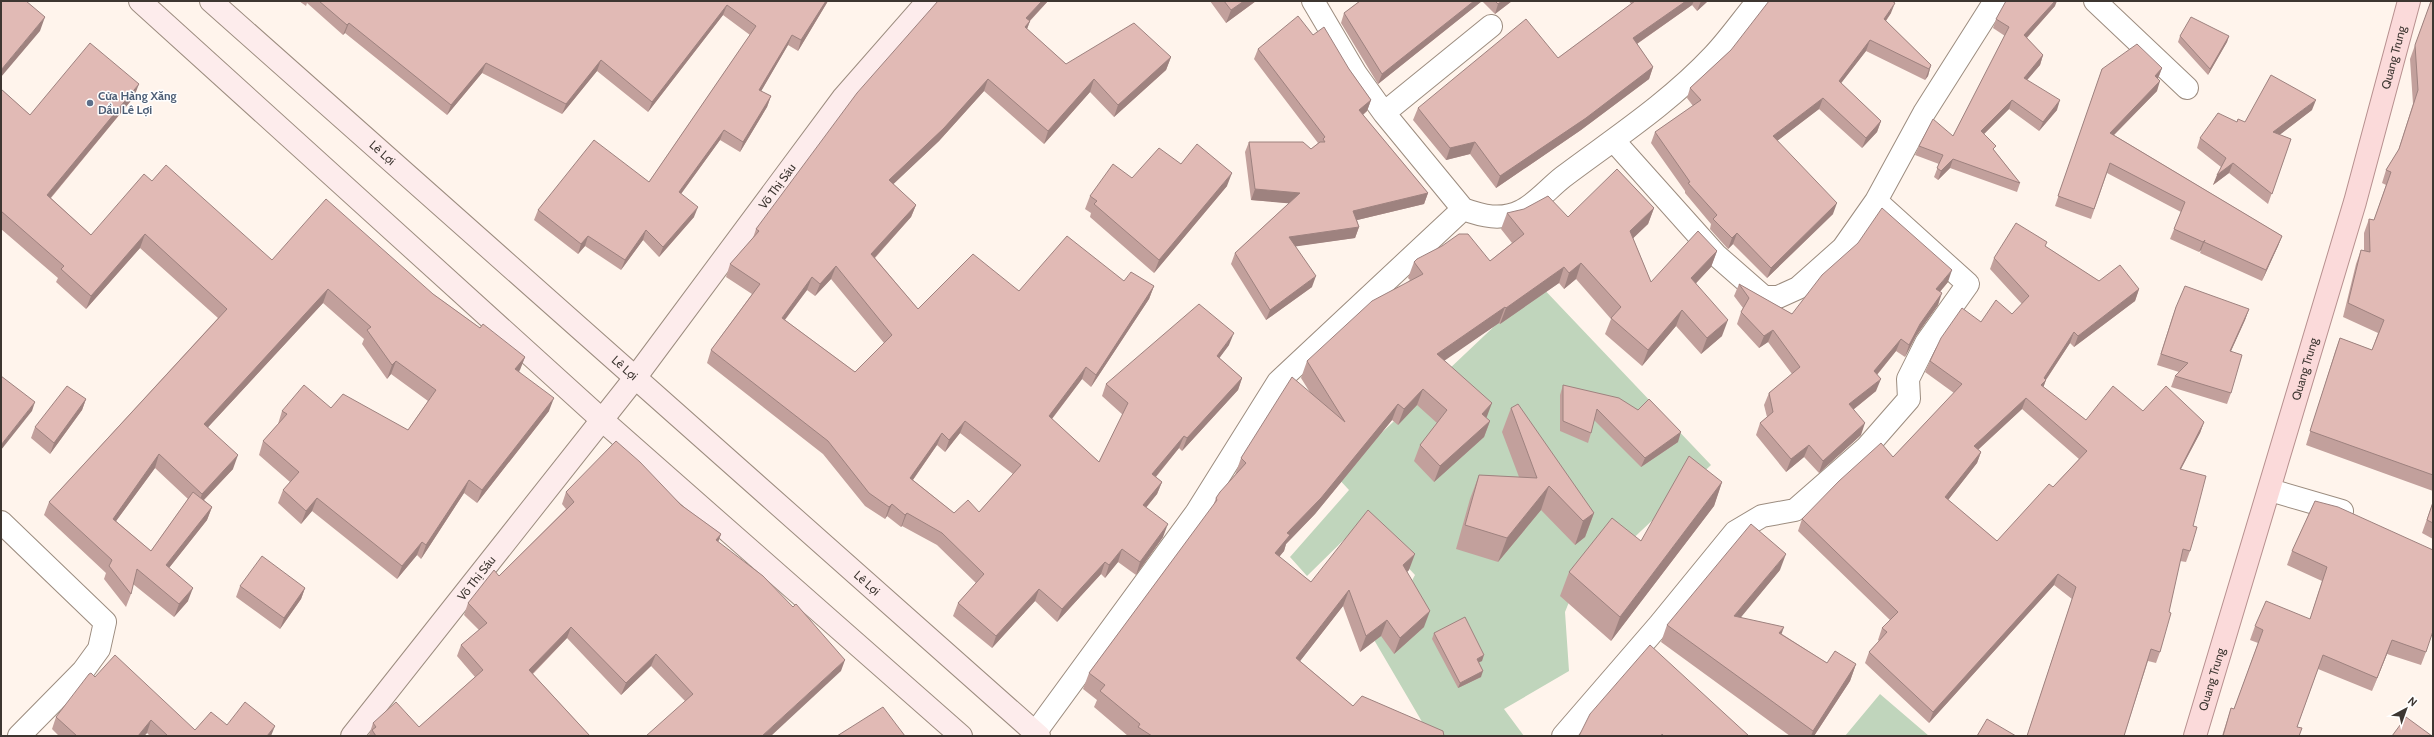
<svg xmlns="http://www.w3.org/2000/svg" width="2434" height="737" font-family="Cabin,sans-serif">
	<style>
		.green { fill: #c0d5bc }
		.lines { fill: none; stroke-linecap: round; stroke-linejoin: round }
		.street-casing { stroke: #9c8c7f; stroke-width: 24 }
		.secondary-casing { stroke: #9c8c7f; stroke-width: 24 }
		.primary-casing { stroke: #b7908f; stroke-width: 24 }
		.street { stroke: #fff; stroke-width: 22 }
		.secondary { stroke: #fdecec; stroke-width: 22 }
		.primary { stroke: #fbdada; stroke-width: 22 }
		.wall { fill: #c2a09c; fill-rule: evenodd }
		.shaded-wall { fill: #9e827f }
		.building { fill: #e1bab5; stroke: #9e827f; fill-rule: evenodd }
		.service-dot { fill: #5c6f8a; stroke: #fff; stroke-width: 1.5 }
		.labels { text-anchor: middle; stroke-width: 3; stroke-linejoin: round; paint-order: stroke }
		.street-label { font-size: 12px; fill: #3d3631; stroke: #fff }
		.service-label { font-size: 12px; font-weight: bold; fill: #4e5e75; stroke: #fff; text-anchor: start }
	</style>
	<rect width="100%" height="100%" fill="#fff4ec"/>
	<path class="green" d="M1539,284L1711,465L1571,597L1565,612L1569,671L1504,709L1524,736H1426L1428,732L1370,633L1404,595L1415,575L1364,520L1307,576L1290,557L1349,490L1336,476Z
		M1880,694L1929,736H1845Z"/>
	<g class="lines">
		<defs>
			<path id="street" d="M1313,1L1356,74L1384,113L1463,209
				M2095,1L2187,88
				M1384,113L1491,26
				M1614,141L1716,255L1764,297H1778L1798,288L1843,248L1876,201L1924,113L1995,1
				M2270,490L2342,511
				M1,522L105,622L99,649L83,671L19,736
				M1035,733L1196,513L1278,382L1463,209C1482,216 1501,221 1521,211C1536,204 1550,187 1563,177C1615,138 1669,103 1714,55C1730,38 1743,19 1758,1
				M1563,736L1659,625L1735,532L1762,516L1795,510L1867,447L1909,399L1908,379L1926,343L1968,284L1876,201"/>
			<g id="secondary">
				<path d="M140,1L601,419L961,736"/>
				<path id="s1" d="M211,1L1039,736"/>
				<path id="s2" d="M352,736L635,378L843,98L928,1"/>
			</g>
			<g id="primary">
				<path id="s3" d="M2195,736L2355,202L2409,1"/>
			</g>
		</defs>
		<use href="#street" class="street-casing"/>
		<use href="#secondary" class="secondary-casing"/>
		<use href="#primary" class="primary-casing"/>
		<use href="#street" class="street"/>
		<use href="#secondary" class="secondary"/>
		<use href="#primary" class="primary"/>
	</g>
	<path class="wall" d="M299,1H828L798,51L788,45L761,91L771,96L767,107L740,152L720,140L681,194L694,217L659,257L643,240L621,270L585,246L578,254L534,220L538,210L649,182L750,35L723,15L648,112L597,71L562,114L482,73L447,115L345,33L343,35L307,3L306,6Z
		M938,1H1048L1030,21L1027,29L1066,64L1171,57L1166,70L1114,117L1090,92L1044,144L984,91L939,141L893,184L916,205L911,217L875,258L918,309L1019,291L1124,281L1154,286L1149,299L1091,387L1082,379L1052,419L1099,462L1123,415L1102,396L1106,384L1229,345L1219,358L1242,378L1238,390L1182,451L1179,448L1156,477L1162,482L1157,494L1146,508L1163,537L1136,575L1118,562L1105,578L1101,574L1057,622L1035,601L992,648L953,616L958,603L976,583L937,545L902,526L901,527L887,516L885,519L865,506L823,454L707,363L711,350L752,294L726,277L730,264L753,238L756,229ZM831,279L884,343L855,372L785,320L807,290L815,296ZM960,433L1013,474L979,512L954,513L913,480L937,445L945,452Z
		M1210,1H1256L1226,23Z
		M1360,1H1512L1495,14L1482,1L1378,84L1341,23L1344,13Z
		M1629,1H1708L1697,11L1692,5L1637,44L1653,67L1649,79L1581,130L1496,188L1470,154L1446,160L1413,120L1418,108L1558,58L1631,4Z
		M2431,1H2433V491L2306,445L2335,352L2340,338L2372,350L2378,333L2343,317L2356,264L2361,250L2364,251V233L2369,219L2374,220L2386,185L2382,183L2386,170L2398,151L2413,104L2410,59Z
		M2055,6L2027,38L2043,55L2040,65L2027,80L2057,110L2039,131L2009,109L1984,134L1994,150L2020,183L2017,192L1950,168L1938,180L1934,177L1939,164L1915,155L1919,146L1953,136L2005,36L1993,28L1996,19Z
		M1891,13L1886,21L1931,65L1928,76L1925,80L1866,51L1841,83L1881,121L1877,132L1862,148L1819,109L1777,141L1833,214L1767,278L1733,244L1728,249L1710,229L1711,224L1685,193V191L1651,143L1655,132L1693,106L1687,98L1690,88L1731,50Z
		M1313,35L1349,69L1371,100L1367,111L1363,115L1428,193L1424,204L1357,220L1359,227L1355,238L1295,246L1312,287L1266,320L1231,264L1235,253L1289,203L1251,200L1245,152L1249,142L1311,149L1318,143L1254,59L1258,49Z
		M2180,36H2229L2227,42L2208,75L2178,42Z
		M2162,68L2158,79L2157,91L2114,135L2282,236L2278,246L2262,281L2200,253L2201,250L2199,252L2170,239L2181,212L2107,173L2091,219L2055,206L2102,69Z
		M1,89L30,115L134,97L51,198L91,235L152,181L272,260L433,294L480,328L525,357L519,371L549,411L477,503L464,493L421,559L417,555L397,579L312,511L301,524L278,503L283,490L290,482L259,455L263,441L278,424L282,411L331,408L408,430L428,401L391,374L387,379L362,344L364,339L323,303L208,427L233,469L204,500L212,507L207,520L169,568L188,601L174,617L133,584L131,594L126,607L104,579L106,573L44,515L49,502L218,318L140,248L86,309L56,282L58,278L1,229ZM155,468L188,499L151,551L116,521Z
		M2312,110L2279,135L2291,139L2268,204L2229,173L2213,185L2221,167L2197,148L2200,138L2245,122Z
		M1181,164L1227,186L1154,273L1090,217L1091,213L1085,209L1090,196L1132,178Z
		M1654,208L1648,224L1633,238L1651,282L1717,251L1711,267L1696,283L1722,336L1701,354L1676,326L1642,366L1605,334L1611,319L1576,279L1564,289L1559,283L1500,324L1499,323L1444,360L1486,418L1490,421L1484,437L1434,482L1414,461L1420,445L1437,423L1417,405L1398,425L1392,420L1315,514L1286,544L1284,551L1279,557L1311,582L1409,570L1406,572L1424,627L1394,654L1381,636L1360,652L1343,606L1300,661L1353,706L1444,736H1128L1094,707L1097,700L1083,689L1089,673L1213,506L1216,498L1235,475L1241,458L1311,394L1301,378L1307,361L1410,280L1408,278L1414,262L1490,261L1512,243L1501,229L1507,213L1568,217Z
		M2045,246L2099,281L2139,289L2135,301L2074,347L2070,343L2046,380L2043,387L2086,420L2143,411L2204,422L2200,433L2181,469L2193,526L2190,551L2186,562L2180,561L2160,652L2156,663L2148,661L2124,736H2027L2072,599L2054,585L1929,723L1865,663L1869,652L1879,641L1878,640L1882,628L1890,620L1798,531L1802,519L1893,457L1954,393L1925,372L1930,361L1981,322L2012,314L2022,304L1990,269L1994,258ZM2022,409L2079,459L2053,487L1997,541L1948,500L1977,463L1981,452L1978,450Z
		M1948,282L1940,292L1938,305L1916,336L1905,357L1896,351L1877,375L1876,391L1853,410L1861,435L1819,473L1804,457L1786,472L1756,435L1760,423L1767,417L1764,405L1769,393L1792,374L1768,342L1759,348L1737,324L1741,312L1743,308L1734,296L1739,284L1792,314Z
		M2176,307L2249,309L2245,320L2231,351V393L2227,404L2171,387L2175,376L2179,372L2157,365L2172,318Z
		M1563,385L1678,442L1641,467L1594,420L1591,433L1588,443L1560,431V395Z
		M86,399L82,410L50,454L31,438L35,427Z
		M1511,408L1594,513L1585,537L1575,545L1541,510L1498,562L1456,549L1470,499L1479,475L1519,477L1502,432Z
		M1722,482L1714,506L1611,641L1560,596L1569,572L1641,541Z
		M566,492L681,505L721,534L718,542L841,671L685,701L651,666L621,695L567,638L533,674L590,736H370L369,735L373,723L419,727L475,677L457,656L461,645L479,630L464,615L468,603L499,576L566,509L562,504Z
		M2315,501L2426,652L2421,665L2387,654L2372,691L2318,669L2297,727L2299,736H2222L2231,708L2234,709L2258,643L2250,640L2255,626L2310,619L2322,581L2287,565L2292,551Z
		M2433,502V539L2422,533Z
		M1780,570L1740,617L1782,634L1827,663L1856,664L1850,681L1814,736H1790L1661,642L1667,625Z
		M240,586L305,588L301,599L280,629L236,597Z
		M1434,633L1482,661L1479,662L1481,677L1458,688L1432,639Z
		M95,677L195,730L227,725L271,736H150L147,733L144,736H59L52,729L56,717Z"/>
	<path class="shaded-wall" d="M826,1H828L798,51L801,40Z
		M1042,1H1048L1021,30L1026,18Z
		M1244,1H1256L1226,23L1231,10Z
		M1474,1H1482L1378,84L1382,74Z
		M1502,1H1512L1495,14L1498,4Z
		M1686,1H1694L1692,5L1628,50L1633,38Z
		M1701,1H1708L1697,11Z
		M2055,1H2057L2055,6L2021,44L2024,35Z
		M1895,3L1891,13L1880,29L1884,19Z
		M727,5L723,15L648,112L652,102Z
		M45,17L40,31L1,77V70Z
		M1030,21L1025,34V27Z
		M349,23L345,33L343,35L347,25Z
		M792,35L788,45L756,100L759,90Z
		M2229,36L2227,42L2208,75L2210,69Z
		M1870,40L1866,51L1835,91L1839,81Z
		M2043,55L2040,65L2021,87L2024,78Z
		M1171,57L1166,70L1114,117L1118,105Z
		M601,60L597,71L562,114L566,104Z
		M486,63L482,73L447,115L451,105Z
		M1931,65L1928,76L1925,80L1929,69Z
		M1653,67L1649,79L1581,130L1496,188L1500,176Z
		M2162,68L2158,78L2152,87L2155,76Z
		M988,79L984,91L939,141L884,193L889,180Z
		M1094,79L1090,92L1044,144L1048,131Z
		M2160,81L2157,91L2106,143L2110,133Z
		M139,84L134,97L42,208L47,195Z
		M771,96L767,107L740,152L743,142Z
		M1823,98L1819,109L1769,147L1773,136Z
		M1371,100L1367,111L1355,121L1359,110Z
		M2012,100L2009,109L1978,140L1981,131Z
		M2060,100L2057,110L2039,131L2043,122Z
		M2316,100L2312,110L2269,143L2273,132Z
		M1881,121L1877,132L1862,148L1866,138Z
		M724,130L720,140L675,202L679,192Z
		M1475,142L1470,154L1446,160L1450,148Z
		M1953,159L1950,168L1938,180L1941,171Z
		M2233,163L2229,173L2213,185L2217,175Z
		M1232,173L1227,186L1154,273L1159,260Z
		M1255,189L1300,193L1296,204L1251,200Z
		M1428,193L1424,204L1349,222L1353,211Z
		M1837,203L1833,214L1767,278L1771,268Z
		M916,205L911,217L867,266L871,254Z
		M698,207L694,217L659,257L663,247Z
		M1654,208L1648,224L1624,247L1630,231Z
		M1359,227L1355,238L1285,248L1289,237Z
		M646,230L643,240L621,270L625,260Z
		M1737,233L1733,244L1728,249L1732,238Z
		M145,234L140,248L86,309L91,296Z
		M588,236L585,246L578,254L581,244Z
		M2282,236L2278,246L2262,281L2266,270Z
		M2205,240L2201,250L2199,252L2203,242Z
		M1717,251L1711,267L1686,294L1691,278Z
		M1581,263L1576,279L1564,289L1569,273Z
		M836,266L831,279L815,296L820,284Z
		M1564,267L1559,283L1500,324L1506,308Z
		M1952,270L1948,282L1932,301L1936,289Z
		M1316,276L1312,287L1266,320L1270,310Z
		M812,277L807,290L777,330L782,318Z
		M1154,286L1149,299L1091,387L1096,375Z
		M328,289L323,303L199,437L204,424Z
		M2139,289L2135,301L2074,347L2078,336Z
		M1942,293L1938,305L1916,336L1905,357L1909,345L1920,324Z
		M1505,307L1499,323L1431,370L1437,354Z
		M2249,309L2245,320L2226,362L2230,351Z
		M1682,310L1676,326L1642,366L1648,350Z
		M1728,320L1722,336L1701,354L1707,338Z
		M1773,330L1768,342L1759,348L1764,336Z
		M2074,332L2070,343L2045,381L2046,380L2042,391L2037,396L2044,378Z
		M1234,333L1229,345L1212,368L1217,356Z
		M1901,339L1896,351L1870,383L1874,371Z
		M525,357L520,370L510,382L515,369Z
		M396,361L391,374L387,379L392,365Z
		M1086,367L1082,379L1044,429L1049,416Z
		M1242,378L1238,390L1182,451L1187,438Z
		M1881,379L1876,391L1844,417L1849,404Z
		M1423,389L1417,405L1398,425L1404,409Z
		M554,398L549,411L477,503L482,490Z
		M2026,398L2022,409L1970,457L1974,446Z
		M86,399L82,410L50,454L54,443Z
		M35,402L32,411L1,450V445Z
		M1492,403L1486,419L1482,414Z
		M1398,404L1392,420L1315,514L1286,544L1284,551L1269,569L1275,553L1287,533Z
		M965,421L960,433L945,452L949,440Z
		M1490,421L1484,437L1434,482L1440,466Z
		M2204,422L2200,433L2175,480L2180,469Z
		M1865,423L1861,435L1819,473L1823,461Z
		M1681,432L1678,442L1641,467L1645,458Z
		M942,433L937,445L905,491L910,478Z
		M1184,436L1179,448L1148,486L1152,474Z
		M1809,445L1804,457L1786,472L1791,459Z
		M1981,452L1977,463L1941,509L1945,497Z
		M159,454L155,468L108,532L113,519Z
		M238,455L233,469L197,507L202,494Z
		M469,480L464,493L421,559L426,545Z
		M1162,482L1157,494L1138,517L1143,505Z
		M1722,482L1714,506L1611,641L1620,617Z
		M1549,486L1541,510L1498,562L1507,538Z
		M317,498L312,511L301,524L306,511Z
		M892,504L887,516L885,519L889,507Z
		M212,507L207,520L161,578L166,565Z
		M907,513L902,526L901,527L905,515Z
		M1594,513L1585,537L1575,545L1583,521Z
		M1168,524L1163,537L1136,575L1140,562Z
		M721,534L717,545L716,540Z
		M422,542L417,555L397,579L402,566Z
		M1122,549L1118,562L1105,578L1109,565Z
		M1415,554L1409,570L1397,582L1403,565Z
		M1786,554L1780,570L1728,633L1734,616Z
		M1105,562L1101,574L1057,622L1062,609Z
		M2058,574L2054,585L1929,723L1933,712Z
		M193,588L188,601L174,617L179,604Z
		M305,588L301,599L280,629L284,618Z
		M1039,589L1035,601L992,648L996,636Z
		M1349,590L1343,606L1290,674L1296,658Z
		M1430,611L1424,627L1394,654L1400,638Z
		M1387,620L1381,636L1360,652L1366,636Z
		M571,627L567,638L525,681L529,670Z
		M1784,627L1778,644L1779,633Z
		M2392,640L2387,654L2372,691L2377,678Z
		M656,654L651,666L621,695L626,683Z
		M1484,655L1482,661L1475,664L1477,659Z
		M845,660L841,671L771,736H762Z
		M1856,664L1850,681L1814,736H1811L1813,731Z
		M1483,671L1481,677L1458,688L1460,683Z
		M151,720L147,733L144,736H138Z
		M275,726L271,736H267Z"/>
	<path class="building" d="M1,1H26L45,17L1,70Z
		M319,1H826L801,40L792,35L759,90L771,96L743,142L724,130L679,192L698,207L663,247L646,230L625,260L588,236L581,244L538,210L594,140L649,182L756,26L727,5L652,102L601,60L566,104L486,63L451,105L349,23L347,25Z
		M938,1H1042L1026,18L1030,21L1025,27L1066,64L1134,23L1171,57L1118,105L1094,79L1048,131L988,79L944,128L889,180L916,205L871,254L918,309L973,254L1019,291L1067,236L1124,281L1131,272L1154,286L1096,375L1086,367L1049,416L1099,462L1128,403L1106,384L1199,304L1234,333L1217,356L1242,378L1187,438L1184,436L1152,474L1162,482L1143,505L1168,524L1140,562L1122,549L1109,565L1105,562L1062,609L1039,589L996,636L958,603L984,574L942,533L907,513L905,515L892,504L889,507L869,493L828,441L711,350L760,284L730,264L759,231L756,229L857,93ZM836,266L892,335L855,372L782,318L812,277L820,284ZM965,421L1021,465L979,512L968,500L954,513L910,478L942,433L949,440Z
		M1224,1H1244L1231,10Z
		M1360,1H1474L1382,74L1344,13Z
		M1495,1H1502L1498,4Z
		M1635,1H1686L1633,38L1653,67L1586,118L1500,176L1475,142L1450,148L1418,108L1526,19L1558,58Z
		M1769,1H1892L1895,3L1884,19L1931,65L1929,69L1870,40L1839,81L1881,121L1866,138L1823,98L1773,136L1837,203L1771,268L1737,233L1732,238L1713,219L1717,215L1688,183L1690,182L1655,132L1701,100L1690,88L1731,50Z
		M2006,1H2055L2024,35L2043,55L2024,78L2060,100L2043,122L2012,100L1981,131L1996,146L1993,149L2020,183L1953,159L1941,171L1937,168L1943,155L1919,146L1933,119L1953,136L2009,27L1996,19Z
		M2431,1H2433V475L2310,431L2340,338L2372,350L2384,320L2348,303L2361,250L2370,252L2369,219L2374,220L2391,172L2386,170L2399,149L2418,90L2415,45Z
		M1298,16L1313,35L1324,27L1349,69L1371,100L1359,110L1428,193L1353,211L1359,227L1289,237L1316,276L1270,310L1235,253L1300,193L1255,189L1249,142H1303L1311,149L1320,142H1325L1323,139L1325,137L1258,49Z
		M2191,17L2229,36L2210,69L2180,36Z
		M90,43L139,84L47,195L91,235L144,174L152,181L166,165L272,260L326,199L433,294L480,328L483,324L525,357L515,369L554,398L482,490L469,480L426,545L422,542L402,566L317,498L306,511L283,490L299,472L263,441L287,414L282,411L304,385L331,408L343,394L408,430L436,390L396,361L392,365L367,330L371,327L328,289L204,424L238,455L202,494L159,454L113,519L151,551L193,492L212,507L166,565L193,588L179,604L137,569L131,594L109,566L112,560L49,502L227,309L145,234L91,296L61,269L64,266L1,211V89L30,115Z
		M2137,44L2162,68L2155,76L2160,81L2110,133L2282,236L2266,270L2204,242L2205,240L2203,242L2174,229L2185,202L2110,163L2094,209L2058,196L2102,69Z
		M2271,75L2316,100L2273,132L2291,139L2272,194L2233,163L2217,175L2226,158L2200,138L2218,113L2237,122L2238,119L2245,122Z
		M1197,144L1232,173L1159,260L1094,204L1097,201L1090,196L1113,164L1132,178L1159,148L1181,164Z
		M1617,169L1654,208L1630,231L1651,282L1698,231L1717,251L1691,278L1728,320L1707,338L1682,310L1648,350L1611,318L1621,307L1581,263L1569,273L1564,267L1506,308L1505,307L1437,354L1492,403L1482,414L1490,421L1440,466L1420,445L1447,410L1423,389L1404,409L1398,404L1321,498L1287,533L1290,535L1275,553L1311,582L1368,510L1415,554L1403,565L1430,611L1400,638L1387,620L1366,636L1349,590L1296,658L1353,706L1362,696L1443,731L1444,736H1152L1138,727L1140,724L1100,691L1105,685L1089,673L1217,500L1216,498L1220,492L1246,463L1241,458L1292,377L1345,422L1307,361L1372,301L1423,274L1414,262L1417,259L1442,246L1459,234H1468L1490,261L1524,234L1507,213L1524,209L1548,196L1568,217Z
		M1882,208L1952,270L1936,289L1942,293L1920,324L1909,345L1901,339L1874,371L1881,379L1849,404L1865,423L1823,461L1809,445L1791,459L1760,423L1773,412L1769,393L1800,367L1773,330L1764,336L1741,312L1749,298L1739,284L1792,314L1822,275L1858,243Z
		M2016,223L2047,242L2045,246L2099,281L2120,265L2139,289L2078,336L2074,332L2044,378L2046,380L2041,385L2086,420L2113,386L2143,411L2166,386L2204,422L2180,469L2206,476L2193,526L2197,527L2190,551L2183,549L2169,612L2171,613L2160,652L2151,649L2124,736H2027L2076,587L2058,574L1933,712L1869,652L1887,632L1882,628L1898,612L1802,519L1839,481L1881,443L1893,457L1962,384L1930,361L1941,338L1962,308L1981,322L1996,300L2012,314L2029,296L1994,258ZM2026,398L2087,451L2053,487L2049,484L1997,541L1945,497L1981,452L1974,446Z
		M2185,286L2249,309L2230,351L2242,355L2231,393L2175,376L2188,363L2161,354L2176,307Z
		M1,376L35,402L1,445Z
		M1563,385L1619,398L1638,410L1649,399L1681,432L1645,458L1597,409L1591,433L1563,421Z
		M67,386L86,399L54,443L35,427Z
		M1518,404L1594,513L1583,521L1549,486L1507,538L1465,525L1479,475L1537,478L1511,408Z
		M616,441L640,462L681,505L721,534L716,540L763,576L793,607L796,604L845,660L762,736H646L693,694L656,654L626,683L571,627L529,670L590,736H376L372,730L376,727L373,723L396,702L419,727L483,670L461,645L487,623L468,603L494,570L499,576L574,502L566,492Z
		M1689,456L1722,482L1620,617L1569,572L1612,518L1641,541Z
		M2315,501L2338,507L2433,550V631L2426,652L2392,640L2377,678L2323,655L2297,727L2302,728L2299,736H2223L2231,708L2234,709L2263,630L2255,626L2266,601L2310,619L2327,567L2292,551Z
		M2433,502V523L2427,520Z
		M1751,524L1786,554L1734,616L1784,627L1779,633L1827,663L1835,651L1856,664L1813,731L1667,625Z
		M262,556L305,588L284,618L240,586Z
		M1465,617L1484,655L1477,659L1483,671L1460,683L1434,633Z
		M1650,645L1749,736H1664L1662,734L1661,736H1579L1590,714Z
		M115,655L195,730L211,712L227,725L245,702L275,726L267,736H168L151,720L138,736H77L56,717L89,674L91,673L95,677Z
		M883,707L905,736H837Z
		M2406,717L2432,736H2392Z
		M1987,719L2016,736H1977Z"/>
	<circle class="service-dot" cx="90" cy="103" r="4"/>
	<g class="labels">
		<g class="street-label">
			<text dy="4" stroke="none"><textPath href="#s3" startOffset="707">Quang Trung</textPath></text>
			<text dy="4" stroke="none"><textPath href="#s1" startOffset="229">Lê Lợi</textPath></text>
			<text dy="4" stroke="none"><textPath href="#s2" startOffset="695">Võ Thị Sáu</textPath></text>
			<text dy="4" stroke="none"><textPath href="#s1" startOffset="553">Lê Lợi</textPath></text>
			<text dy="4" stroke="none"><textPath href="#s3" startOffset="383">Quang Trung</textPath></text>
			<text dy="4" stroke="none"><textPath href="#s2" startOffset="201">Võ Thị Sáu</textPath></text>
			<text dy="4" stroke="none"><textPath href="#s1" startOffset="877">Lê Lợi</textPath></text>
			<text dy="4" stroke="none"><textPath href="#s3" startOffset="59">Quang Trung</textPath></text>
		</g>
		<g class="service-label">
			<text x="98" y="100">Cửa Hàng Xăng<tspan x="98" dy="14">Dầu Lê Lợi</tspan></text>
		</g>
	</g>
	<rect width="2434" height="737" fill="none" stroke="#3d3631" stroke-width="4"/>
	<g transform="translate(2406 709) rotate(41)" stroke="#ffffff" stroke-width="3" paint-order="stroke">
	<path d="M0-3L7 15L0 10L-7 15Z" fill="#3d3631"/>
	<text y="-6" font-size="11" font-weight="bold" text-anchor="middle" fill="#3d3631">N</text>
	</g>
</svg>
